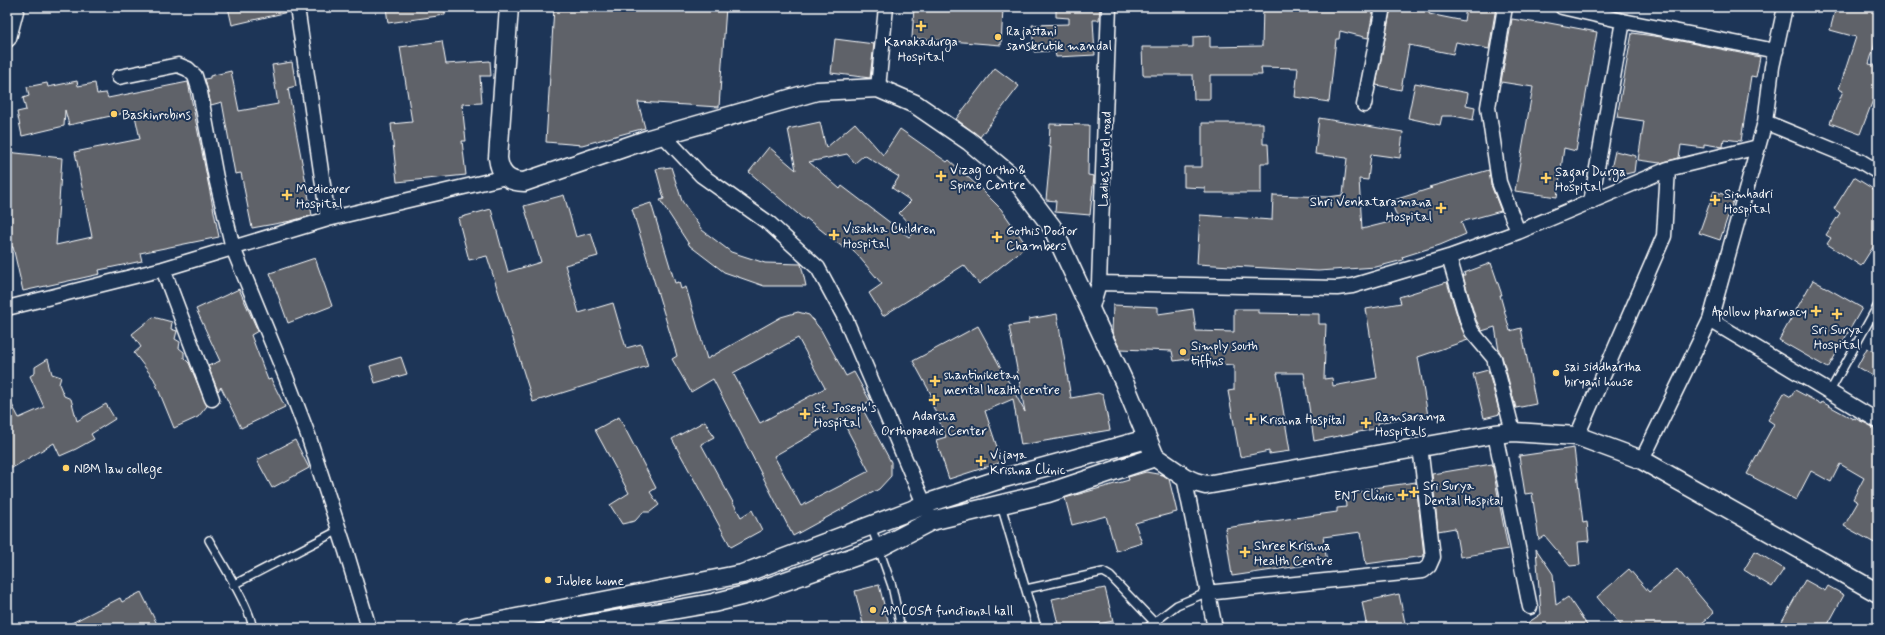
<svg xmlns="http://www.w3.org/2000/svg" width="1885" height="635" font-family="Mynerve,sans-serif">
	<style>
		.building { fill: #5e6269; stroke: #fff; fill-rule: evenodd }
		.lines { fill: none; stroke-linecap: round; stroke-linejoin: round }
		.service-casing { stroke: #fff; stroke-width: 10 }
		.minor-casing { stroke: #fff; stroke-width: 17 }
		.tertiary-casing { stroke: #fff; stroke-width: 21 }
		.service { stroke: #1d3557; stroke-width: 7 }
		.minor { stroke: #1d3557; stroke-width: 14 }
		.tertiary { stroke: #1d3557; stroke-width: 18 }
		.poi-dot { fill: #ffd166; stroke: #1d3557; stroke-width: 1.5 }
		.labels { text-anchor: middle; stroke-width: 4; stroke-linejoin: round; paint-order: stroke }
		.poi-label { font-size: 13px; fill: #fff; stroke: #1d3557; text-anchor: start }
		.street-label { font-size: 13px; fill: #fff; stroke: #1d3557 }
	</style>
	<rect width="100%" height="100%" fill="#1d3557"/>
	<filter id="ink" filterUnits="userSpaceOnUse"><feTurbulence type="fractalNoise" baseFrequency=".025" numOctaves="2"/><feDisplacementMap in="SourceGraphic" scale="8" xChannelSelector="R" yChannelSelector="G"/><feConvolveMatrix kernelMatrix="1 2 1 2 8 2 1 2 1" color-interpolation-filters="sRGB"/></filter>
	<g filter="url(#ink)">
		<path class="building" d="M228,7H288V12L232,25Z
			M386,7H445V15L388,23Z
			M554,7H726L719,107L638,102L645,128L582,145L546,142Z
			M914,7L1003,9L1001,45L912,38Z
			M1056,7H1100L1099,20H1093L1095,55L1056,57L1055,51L1034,52L1032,25L1069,24V18L1056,17Z
			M1263,7H1374L1368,38L1340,31L1339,39H1336L1329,102L1295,97L1298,68L1261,67L1262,75H1210V99H1194L1193,75H1143L1142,47H1193V37L1210,36V47L1262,46Z
			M1391,7H1430L1429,14L1464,21L1466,7H1496L1489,49L1456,42L1453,54L1409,45L1401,90L1376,85Z
			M1836,7H1863L1878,11V33L1869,64L1878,66V102L1873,100L1860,134L1830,123L1843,91L1839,89L1856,37L1830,30Z
			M1512,19L1544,24V22L1597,32L1576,151L1564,148L1557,197L1515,191L1533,87L1501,82Z
			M1632,33L1661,37L1760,57L1756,77L1751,76L1741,141L1724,139L1723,147L1704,144V148L1681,145L1679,158L1660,163L1638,160L1644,121L1617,117Z
			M835,39L874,44L870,78L831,73Z
			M442,41L446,64L490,61L491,76H480L482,103L462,104L466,141H462L466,175L397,182L391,124L412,122L400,47Z
			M292,62L296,86L288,88L312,215L291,221L252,228L241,173L235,174L222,102L211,105L205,79L210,78V76L231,71L239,111L278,104L272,65Z
			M995,68L1019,86L980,137L956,119Z
			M77,81L78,86L95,83L97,94L106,93L108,98L188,82L219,237L140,253L142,261L99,270L100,274L23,291L13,247H7V152L62,158L56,245L92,237L75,152L140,139L134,111L69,125L65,110L64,126L22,136L17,112L26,110L23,98L29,96L27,87L47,83L48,87Z
			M1415,83L1468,93L1466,105L1475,107L1473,120L1454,116H1442L1440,125L1408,118Z
			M1319,118L1403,132L1400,158L1371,154L1368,180L1359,179L1362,229L1398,220L1391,201L1432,188L1429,187L1489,170L1491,185L1501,211L1461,222L1466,234L1440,245L1402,257L1403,260L1376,267L1318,271L1197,264L1200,215L1272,220L1273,195L1328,197L1343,195L1347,158L1315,154Z
			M820,122L826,148L855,123L883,155L900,129L947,162L949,160L980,188L1001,209L1027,246L979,284L964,265L883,316L869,293L882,284L848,244L845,249L806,218L805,220L749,172L769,147L796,170L788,129ZM847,154L855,163L864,155L899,177L892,188L911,201L899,213L915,231L909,237L842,186L840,189L809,162Z
			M1202,123H1263V144H1268L1269,163H1261V193H1205V188L1184,187V167H1202Z
			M1050,124L1089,125L1088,175L1094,176L1090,215L1055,212L1056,201L1046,200L1051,147H1049Z
			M1615,151L1636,156L1634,172L1609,178Z
			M671,167L682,201L702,230L731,252L765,263L801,264L806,286H764L724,272L690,246L660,200L664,199L656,169Z
			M1854,177L1878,192V239L1861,266L1827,244L1831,238L1826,235L1840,213L1834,209Z
			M1714,191L1734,198L1720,240L1699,233Z
			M564,195L576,237L591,233L598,256L565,265L579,313L613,303L626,348L641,344L648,366L533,402L487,256L469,260L458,218L491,209L508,272L541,262L524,206Z
			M651,203L675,283L679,282L681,289L686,287L707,359L781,317L798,312L809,315L821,330L846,376L854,372L870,401L861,406L891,462V476L879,489L793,536L713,379L691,392L672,359L677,356L632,209ZM798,338L825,388L760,423L733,373ZM841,418L869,471L801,506L774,456Z
			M315,258L332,306L288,323L270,273Z
			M1491,263L1502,295H1500L1510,331L1521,328L1536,404L1516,408L1502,356L1499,351L1495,327L1482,331L1476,320L1463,276H1465L1464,273Z
			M1813,280L1862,308L1828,368L1779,340Z
			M1447,282L1460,325L1468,340L1418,357L1428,416L1413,418V416L1378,423L1379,428L1314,441L1304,373H1277L1290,451L1269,454V451L1240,457L1228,391L1234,390V365L1202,363V357L1174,361L1172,351L1120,349L1112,332L1113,305L1158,307V314L1193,309L1196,331L1234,332V309H1258V313L1319,314V324H1326L1324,379L1332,378L1333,386L1377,378L1366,309L1401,303L1399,297Z
			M239,289L258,331L251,335L268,380L271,379L285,407L241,428L221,387L218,391L208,366L220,361L196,309Z
			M1057,314L1071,398L1098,393L1103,395L1110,430L1021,445L1013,399L985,411L1002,462L949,479L936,440L946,437L929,397L932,396L913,361L978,326L1025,412L1009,326L1029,323V319Z
			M153,317L172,322L171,329L177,331L175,339L180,342L179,348L184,352V358L189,363L207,406L198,417L174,428L154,379L134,353L141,347L132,334Z
			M1867,348L1878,354V379L1857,367Z
			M401,357L407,374L375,383L370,366Z
			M48,359L52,374L61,377L59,384L64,396L71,399L77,421L106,404L115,419L91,434L94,439L76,449L60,456L54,443L7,471V395L19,418L44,407L30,376L35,373V367Z
			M1488,370L1500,414L1484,418L1473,374Z
			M1795,390L1821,404L1822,402L1853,419L1854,418L1878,429V545L1844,526L1858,502L1853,499L1864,478L1840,464L1831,482L1811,471L1796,500L1747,474L1774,424L1768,420L1784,393L1791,397Z
			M619,417L656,488L650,492L659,505L650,512H643L635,521L622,524L610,505L629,493L595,430Z
			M705,421L714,437L701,444L741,517L752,510L762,530L731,547L672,439Z
			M295,440L309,468L272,488L257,460Z
			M1574,448L1583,523L1587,522L1589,541L1578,542L1580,565L1570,566L1545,536L1539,540L1532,493L1525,494L1519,456Z
			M1492,464L1508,549L1460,557L1455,528L1438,531L1432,474Z
			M1146,472L1163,475L1169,479L1177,512L1135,523L1142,543L1116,551L1106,516L1072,525L1065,498L1129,480L1128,477Z
			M1416,482L1424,556L1366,564L1361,532L1323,537L1327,562L1232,576L1225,528L1337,512V508L1346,507L1345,494L1367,491L1366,489Z
			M1536,549L1553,574L1556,605L1568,597L1589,628H1520L1541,614Z
			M1755,551L1784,569L1772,587L1744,570Z
			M1629,569L1649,592L1677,569L1714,613L1696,628H1623L1597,597Z
			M1805,580L1825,591L1828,586L1844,595L1826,628H1778Z
			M879,585L890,628H864L855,591Z
			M1105,588L1113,621L1079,628H1059L1052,599Z
			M141,592L159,628H62L120,598L122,602Z
			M1399,594L1406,628H1367L1362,602Z"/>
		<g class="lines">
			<defs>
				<path id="service" d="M1829,393L1878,305
					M1001,505L1037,628
					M871,526L892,586L901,628
					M209,540C218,556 254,614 252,628
					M233,585L339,530
					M1026,589L1103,572L1110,576L1154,622
					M1147,628L1177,605L1206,593"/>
				<path id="minor" d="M297,7L328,219
					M1505,7L1488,107L1499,182L1518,232
					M1562,7L1623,21L1591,202
					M1623,21L1776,51
					M119,77L178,65L188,69L195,76L200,92L216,178L233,248L286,377L308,435L346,551L369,628
					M878,88L886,7
					M1364,105L1383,7
					M1765,122L1860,161L1878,172
					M663,135L701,175L770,224L818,268L845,318L928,513
					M1449,257L1468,323L1472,332L1494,358L1513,432
					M163,269L212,399
					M1099,283L1337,288L1352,286L1449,257L1518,232L1668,169L1758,147
					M7,308L163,269L328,219L506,177
					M1091,310L1099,283L1109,7
					M1710,320L1878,421
					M1495,434L1530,607
					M1577,436L1664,236L1668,169
					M1642,460L1710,320L1765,122L1772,67L1785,7
					M1184,477L1215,628
					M1206,593L1423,571L1429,566L1433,557L1420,446"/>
				<path id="tertiary" d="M509,7L498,158C500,174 508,182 524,182L649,139L817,91L878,88L915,104L969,141L1017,181L1052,227L1124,382L1155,457L1184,477L1195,482L1206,485L1495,434L1513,432L1577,436L1642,460L1878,593
					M7,38L15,7
					M466,628L742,574L912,510L925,504L1004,478L1147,439
					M568,628L713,603L749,594L879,548L931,521L1048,493L1155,457"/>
			</defs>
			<use href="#service" class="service-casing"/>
			<use href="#minor" class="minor-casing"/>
			<use href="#tertiary" class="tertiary-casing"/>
			<use href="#service" class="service"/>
			<use href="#minor" class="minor"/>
			<use href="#tertiary" class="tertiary"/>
		</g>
	</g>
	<g class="poi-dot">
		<path d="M919 20h4v4h4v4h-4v4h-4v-4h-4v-4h4z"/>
		<circle cx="998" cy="37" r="4"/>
		<circle cx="114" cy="114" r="4"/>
		<path d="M939 170h4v4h4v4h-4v4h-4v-4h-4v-4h4z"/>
		<path d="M1544 172h4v4h4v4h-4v4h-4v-4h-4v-4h4z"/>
		<path d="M285 189h4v4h4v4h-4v4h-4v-4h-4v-4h4z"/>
		<path d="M1713 194h4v4h4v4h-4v4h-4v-4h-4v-4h4z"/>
		<path d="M1439 202h4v4h4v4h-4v4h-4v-4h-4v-4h4z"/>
		<path d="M832 229h4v4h4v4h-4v4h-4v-4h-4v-4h4z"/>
		<path d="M995 231h4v4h4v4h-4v4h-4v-4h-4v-4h4z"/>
		<path d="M1814 305h4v4h4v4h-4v4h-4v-4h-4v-4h4z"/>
		<path d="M1835 308h4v4h4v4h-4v4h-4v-4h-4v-4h4z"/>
		<circle cx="1183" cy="352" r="4"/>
		<circle cx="1556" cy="373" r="4"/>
		<path d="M933 375h4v4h4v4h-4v4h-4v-4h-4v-4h4z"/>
		<path d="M932 394h4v4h4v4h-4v4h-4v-4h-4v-4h4z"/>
		<path d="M803 408h4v4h4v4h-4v4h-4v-4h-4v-4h4z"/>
		<path d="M1249 413h4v4h4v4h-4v4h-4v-4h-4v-4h4z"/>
		<path d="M1364 417h4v4h4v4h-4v4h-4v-4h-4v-4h4z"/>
		<path d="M979 455h4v4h4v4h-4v4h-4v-4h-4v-4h4z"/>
		<circle cx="66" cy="468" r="4"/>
		<path d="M1412 486h4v4h4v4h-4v4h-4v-4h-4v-4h4z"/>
		<path d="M1401 489h4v4h4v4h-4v4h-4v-4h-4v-4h4z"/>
		<path d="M1243 546h4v4h4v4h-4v4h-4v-4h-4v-4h4z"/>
		<circle cx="548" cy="580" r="4"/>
		<circle cx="873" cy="610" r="4"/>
	</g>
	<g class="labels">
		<g class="poi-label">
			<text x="1006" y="35">Rajastani<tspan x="1006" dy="15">sanskrutik mandal</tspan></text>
			<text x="921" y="46" text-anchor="middle">Kanakadurga<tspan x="921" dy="15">Hospital</tspan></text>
			<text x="122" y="119">Baskinrobins</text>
			<text x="950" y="174">Vizag Ortho &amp;<tspan x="950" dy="15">Spine Centre</tspan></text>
			<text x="1555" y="176">Sagar Durga<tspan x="1555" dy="15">Hospital</tspan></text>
			<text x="296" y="193">Medicover<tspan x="296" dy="15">Hospital</tspan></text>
			<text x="1724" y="198">Simhadri<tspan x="1724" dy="15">Hospital</tspan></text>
			<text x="1432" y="206" text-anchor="end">Shri Venkataramana<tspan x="1432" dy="15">Hospital</tspan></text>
			<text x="843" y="233">Visakha Children<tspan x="843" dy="15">Hospital</tspan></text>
			<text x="1006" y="235">Gothis Doctor<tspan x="1006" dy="15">Chambers</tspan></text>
			<text x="1807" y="316" text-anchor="end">Apollow pharmacy</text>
			<text x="1837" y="334" text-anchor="middle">Sri Surya<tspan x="1837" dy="15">Hospital</tspan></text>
			<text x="1191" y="350">Simply south<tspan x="1191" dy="15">tiffins</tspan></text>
			<text x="1564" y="371">sai siddhartha<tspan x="1564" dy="15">biryani house</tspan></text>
			<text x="944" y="379">shantiniketan<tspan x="944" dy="15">mental health centre</tspan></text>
			<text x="814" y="412">St. Joseph's<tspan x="814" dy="15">Hospital</tspan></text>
			<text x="934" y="420" text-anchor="middle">Adarsha<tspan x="934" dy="15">Orthopaedic Center</tspan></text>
			<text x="1375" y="421">Ramsaranya<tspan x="1375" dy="15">Hospitals</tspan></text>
			<text x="1260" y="424">Krishna Hospital</text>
			<text x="990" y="459">Vijaya<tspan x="990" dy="15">Krishna Clinic</tspan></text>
			<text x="74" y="473">NBM law college</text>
			<text x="1423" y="490">Sri Surya<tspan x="1423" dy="15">Dental Hospital</tspan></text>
			<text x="1394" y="500" text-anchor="end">ENT Clinic</text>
			<text x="1254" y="550">Shree Krishna<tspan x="1254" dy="15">Health Centre</tspan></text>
			<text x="556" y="585">Jublee home</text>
			<text x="881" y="615">AMCOSA functional hall</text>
		</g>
		<g class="street-label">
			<text transform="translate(1104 159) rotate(-88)" y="5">Ladies hostel road</text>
		</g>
	</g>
	<rect width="1885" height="635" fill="none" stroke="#1d3557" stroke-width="24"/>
	<rect x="12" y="12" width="1861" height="611" fill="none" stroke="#fff" stroke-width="1.5" filter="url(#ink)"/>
</svg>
